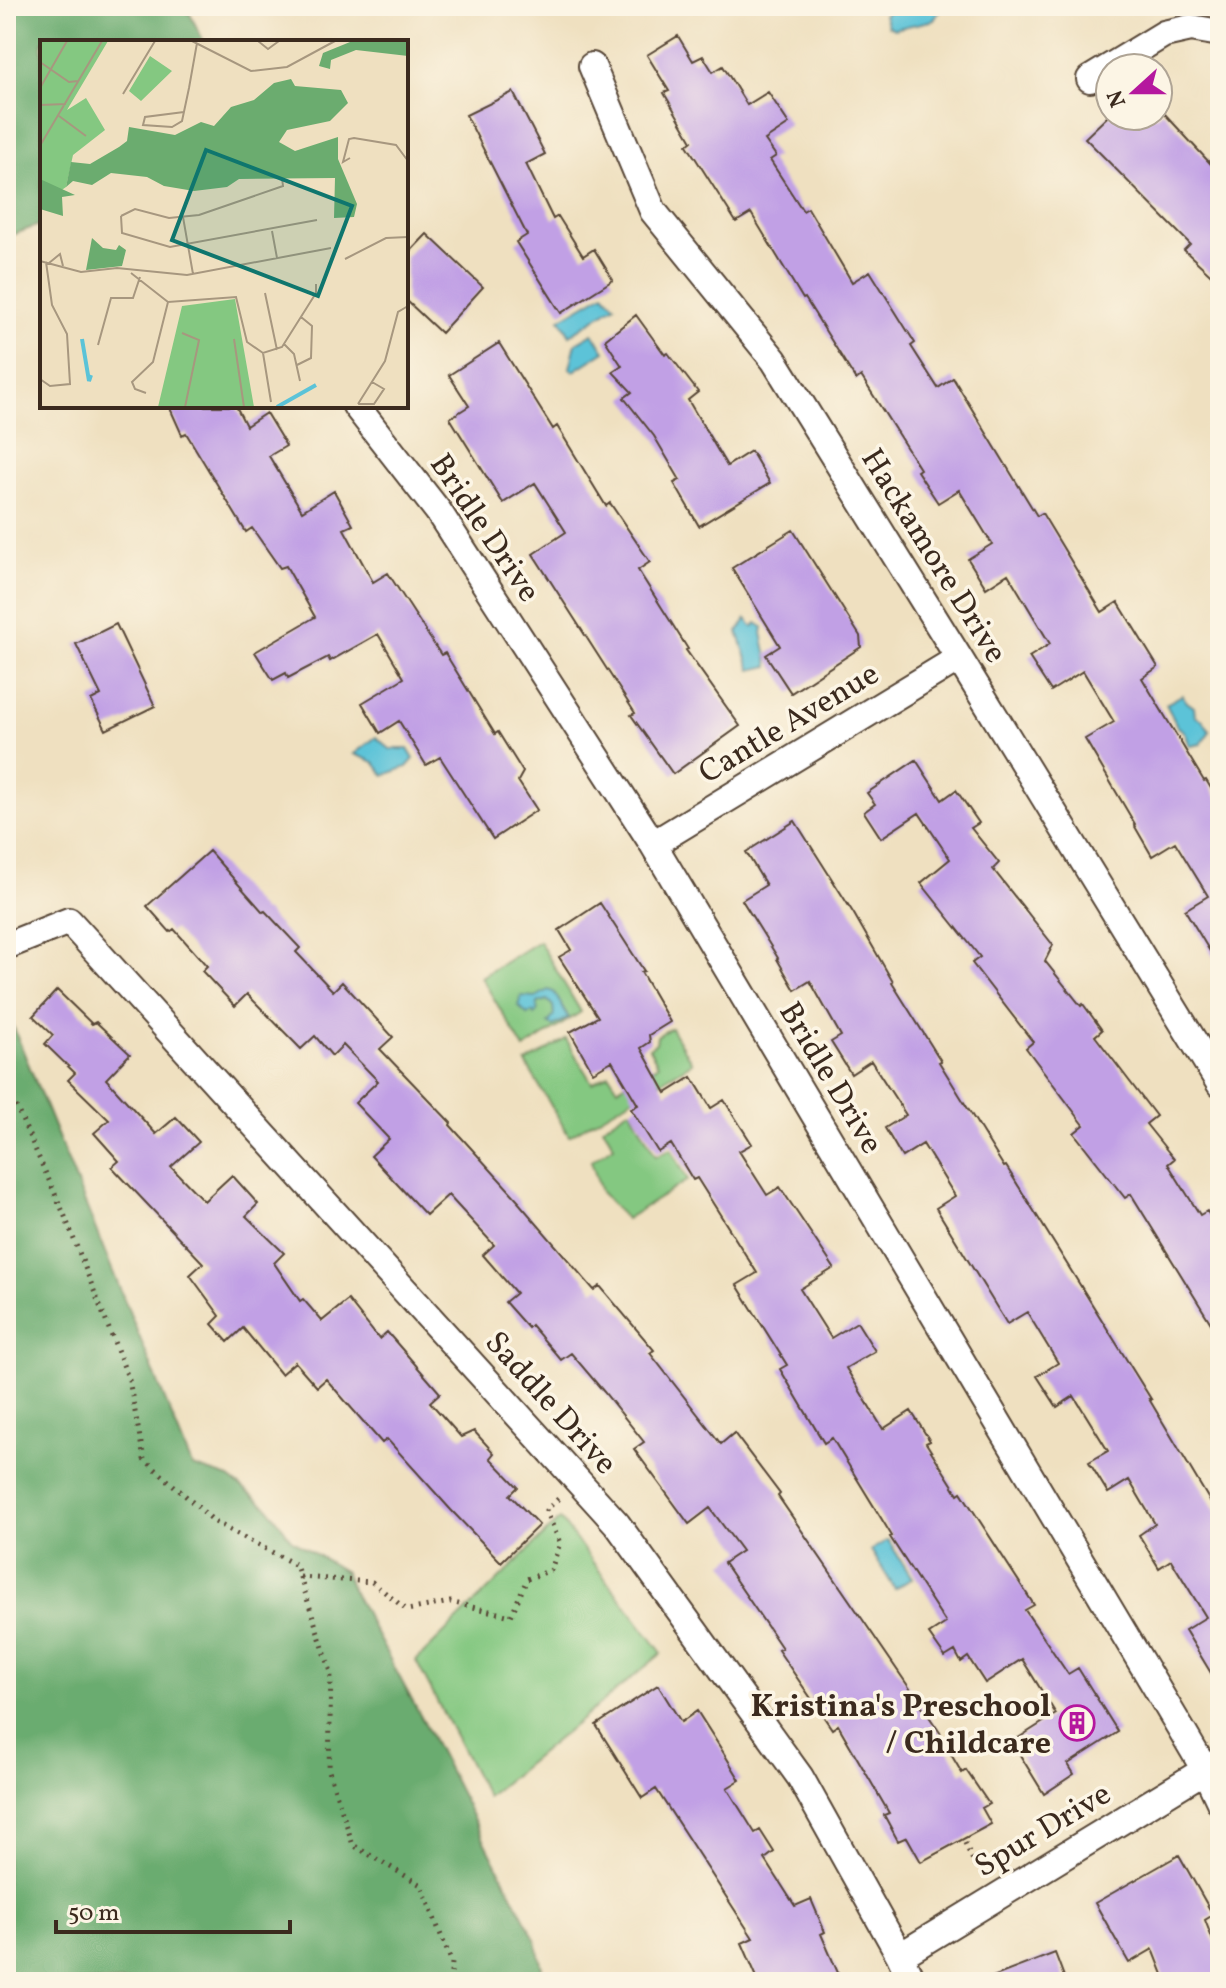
<svg xmlns="http://www.w3.org/2000/svg" width="1226" height="1988" font-family="Vollkorn,serif">
	<style>
		.green { fill: #84c881; stroke: #607950; stroke-width: 2 }
		.forest { fill: #6bac6f; stroke: #536b46; stroke-width: 2 }
		.water { fill: #5bc3d8; stroke: #4b767b; stroke-width: 2 }
		.building { fill: #c1a0e5 }
		.lines { fill: none; stroke-linecap: round; stroke-linejoin: round }
		.minor-casing { stroke: #564536; stroke-width: 30 }
		.path { stroke: #564536; stroke-width: 5; stroke-dasharray: 2 6; stroke-linecap: butt }
		.minor { stroke: #fff; stroke-width: 26 }
		.labels { text-anchor: middle; stroke-width: 7; stroke-linejoin: round; paint-order: stroke }
		.street-label { font-size: 32px; fill: #3b2a1e; stroke: #fcf5e5 }
		.poi-label { font-size: 32px; font-weight: bold; fill: #3b2a1e; stroke: #fcf5e5; text-anchor: end }
		.inset-river { fill: none; stroke: #5bc3d8; stroke-width: 4 }
		.inset-road { fill: none; stroke: #a7977f; stroke-width: 2 }
		.view { fill: #0f766e; fill-opacity: 0.15; stroke: #0f766e; stroke-width: 4 }
		.inset-edge { fill: none; stroke: #3b2a1e; stroke-width: 4 }
	</style>
	<rect width="100%" height="100%" fill="#fcf5e5"/>
	<filter id="ink" filterUnits="userSpaceOnUse"><feTurbulence type="fractalNoise" baseFrequency=".0125" numOctaves="2"/><feDisplacementMap in="SourceGraphic" scale="16" xChannelSelector="R" yChannelSelector="G"/><feConvolveMatrix kernelMatrix="1 2 1 2 8 2 1 2 1" color-interpolation-filters="sRGB"/></filter>
	<filter id="wash" filterUnits="userSpaceOnUse"><feTurbulence type="fractalNoise" baseFrequency=".006" numOctaves="4" result="noise"/><feDisplacementMap in="SourceGraphic" scale="32" xChannelSelector="R" yChannelSelector="G"/><feGaussianBlur stdDeviation="1.8" result="paint"/><feColorMatrix in="noise" values="0 0 0 0 0 0 0 0 0 0 0 0 0 0 0 0 0 1.4 0 .05"/><feComposite in="paint" operator="in"/></filter>
	<g filter="url(#wash)">
		<rect width="100%" height="100%" fill="#efe0c0"/>
		<path class="green" d="M539,941L581,1012L524,1049L481,977Z
			M671,1028L692,1063L569,1136L526,1063L566,1039L592,1083L609,1074L618,1088L658,1065L649,1048L656,1043L657,1036Z
			M630,1109L656,1156L671,1149L688,1180L626,1219L601,1192L591,1161L614,1146L603,1127Z
			M560,1519L662,1653L487,1797L416,1661Z"/>
		<path class="forest" d="M6,6H183L190,14L204,42H42V224L6,237Z
			M6,1009L192,1466L229,1478L269,1508L291,1539L345,1572L352,1589L429,1732L536,1941L545,1982H6Z"/>
		<path class="water" d="M895,6H940V10L934,20L894,29L888,26L884,15Z
			M604,293L615,305L570,335L560,319Z
			M593,333L605,351L574,371L570,368L576,343Z
			M746,619L753,627L757,623L763,627L762,633L769,666L751,670L738,632Z
			M1182,695L1187,702L1194,707L1195,716L1203,720L1210,731L1201,744L1190,746L1185,732L1177,726L1166,704Z
			M376,737L390,749H408L414,759L407,767L384,775L374,762L354,754Z
			M548,990L554,992L569,1018L553,1026L548,1023L554,1016L553,1006L547,1000L538,1003L537,1013L534,1015L533,1012L527,1014L518,1006L521,996L536,997Z
			M888,1540L912,1578L895,1589L871,1550Z"/>
		<g id="blocks">
			<path class="building" d="M678,36L693,61L703,56L713,72L723,66L747,105L768,92L789,124L765,140L776,156L770,160L803,211L808,208L852,282L870,271L915,343L911,346L938,388L953,378L1037,516L1042,513L1102,612L1118,602L1158,667L1142,678L1204,781L1206,780L1220,803V968L1185,910L1208,896L1175,842L1152,856L1134,825L1135,824L1085,739L1114,722L1083,671L1051,691L1029,657L1050,644L1008,574L986,588L968,559L992,544L959,490L938,503L917,471L920,469L861,376L856,380L805,298L803,299L751,213L736,222L687,145L692,141L664,93L669,91L647,55Z
				M513,92L545,154L526,164L553,219L558,216L583,256L594,249L613,280L561,313L516,242L527,235L466,115Z
				M1163,112L1220,174V283L1184,250L1190,244L1085,138L1108,116H1158Z
				M427,234L483,287L441,333L406,300V256Z
				M636,315L665,355L668,353L698,392L688,400L727,466L751,451L770,483L699,526L674,483L680,480L654,436L624,398L632,392L613,372L622,366L605,340Z
				M499,343L553,429L557,426L606,506L610,503L650,562L638,570L688,649L686,650L740,726L673,774L631,715L635,713L533,554L566,532L535,483L503,503L450,418L469,406L449,375Z
				M169,406H236L246,426L266,413L286,446L269,456L302,511L334,491L353,525L344,529L373,582L388,573L441,655L445,653L495,734L498,732L523,772L518,781L537,810L493,839L440,757L426,765L399,721L380,733L362,703L404,678L378,634L330,661L328,657L288,678L286,673L273,680L255,652L315,617L286,566L280,568L252,528L246,532L186,433L182,435Z
				M793,530L860,636L861,647L791,693L766,655L780,646L732,568Z
				M116,624L155,706L106,730L91,700L101,695L76,644Z
				M916,760L942,800L956,790L979,823L971,828L999,863L993,869L1053,945L1045,961L1081,1006L1083,1004L1102,1030L1095,1036L1156,1116L1146,1124L1174,1159L1168,1164L1200,1215L1207,1211L1220,1232V1338L1131,1194L1125,1198L1074,1133L1084,1125L1026,1048L1033,1042L972,963L980,957L921,883L950,859L919,813L881,838L864,812L875,804L867,793Z
				M795,821L854,914L893,982L892,983L941,1061L939,1062L1004,1167L1006,1166L1151,1399H1149L1220,1518V1688L1185,1630L1206,1617L1171,1560L1159,1568L1139,1535L1155,1524L1129,1480L1108,1493L1089,1462L1108,1451L1074,1396L1057,1407L1037,1376L1058,1363L1027,1312L1007,1324L936,1208L955,1196L923,1144L902,1157L885,1128L906,1115L871,1061L851,1074L831,1042L841,1036L810,981L795,990L777,959L778,958L742,900L766,885L746,852Z
				M209,851L263,912L265,911L300,948L296,952L333,991L342,982L393,1037L380,1049L451,1123L450,1125L519,1201L518,1202L594,1290L600,1286L654,1350L650,1353L721,1444L734,1433L780,1494L778,1496L941,1734L940,1736L962,1773L966,1770L989,1804L982,1808L991,1824L921,1862L907,1837L898,1841L884,1815L889,1813L838,1725L832,1729L778,1650L782,1648L724,1563L742,1551L710,1508L689,1524L634,1449L644,1442L604,1392L571,1353L561,1360L531,1325L528,1328L505,1302L516,1293L483,1255L494,1245L448,1195L426,1215L371,1156L389,1139L355,1103L378,1081L343,1045L332,1056L315,1036L301,1049L247,994L235,1006L202,971L207,966L174,929L170,932L147,906Z
				M600,903L644,971L641,972L670,1022L649,1035L650,1042L641,1048L666,1093L692,1077L711,1108L724,1100L752,1144L739,1151L767,1195L780,1187L834,1268L800,1289L831,1338L857,1322L875,1351L846,1368L883,1429L911,1411L930,1441L926,1443L958,1494L961,1492L1034,1605L1025,1610L1068,1674L1078,1668L1118,1732L1068,1764L1074,1774L1044,1794L1012,1742L1056,1714L1022,1659L985,1683L968,1657L961,1662L955,1651L945,1657L929,1634L946,1623L890,1537L892,1536L832,1438L824,1443L780,1369L787,1365L737,1285L757,1273L697,1178L693,1180L671,1144L658,1152L631,1109L638,1105L612,1061L593,1072L570,1032L598,1017L559,957L571,950L559,930Z
				M57,990L92,1024L96,1022L130,1054L106,1079L156,1134L176,1117L199,1142L171,1167L204,1201L232,1175L258,1204L246,1216L284,1253L274,1263L300,1301L303,1299L322,1321L348,1300L379,1339L387,1332L440,1393L430,1402L461,1437L474,1431L494,1453L490,1458L518,1487L510,1495L539,1525L501,1562L451,1510L387,1439L382,1443L326,1379L317,1387L295,1362L281,1374L243,1328L228,1342L212,1324L220,1316L190,1275L203,1263L112,1167L119,1161L94,1133L109,1120L68,1080L75,1073L45,1044L53,1035L33,1016Z
				M658,1685L681,1722L697,1711L720,1747L740,1780L727,1788L755,1833L760,1830L774,1852L765,1859L795,1906L811,1899L825,1932L821,1934L842,1982H759L742,1943L753,1938L656,1789L642,1798L596,1725Z
				M1179,1855L1213,1915L1205,1920L1220,1959V1982H1166L1153,1949L1129,1963L1095,1903Z
				M1055,1953L1066,1982H985V1980Z"/>
		</g>
	</g>
	<g filter="url(#ink)">
		<use href="#blocks" fill-opacity="0" stroke="#564536" stroke-width="2"/>
		<g class="lines">
			<defs>
				<path id="minor" d="M592,66L653,211L774,360L959,658L1220,1084
					M1090,79L1164,34L1191,28L1220,33
					M356,406L438,511L653,844L1181,1729L1205,1770L1220,1802
					M653,844L959,658
					M6,946L69,921L617,1524L800,1777L900,1956L912,1982
					M900,1956L1218,1762"/>
			</defs>
			<use href="#minor" class="minor-casing"/>
			<path class="path" d="M6,1084L64,1214L129,1380L144,1459L215,1522L296,1565L331,1672L329,1771L353,1845L421,1885L452,1963L450,1982
				M300,1577L372,1582L407,1610L450,1602L511,1616L527,1579L551,1570L560,1543L546,1510L559,1498
				M965,1843L977,1869"/>
			<use href="#minor" class="minor"/>
		</g>
	</g>
	<defs>
		<symbol id="building-ring" viewBox="-11 -11 22 22"><circle r="9.5" fill="#fcf5e5" stroke="#b5179e" stroke-width="1.5"/><path d="M-4-6H4V6H1V3H-1V6H-4ZM-2.5-4.3h1.7v1.8h-1.7ZM.8-4.3h1.7v1.8H.8ZM-2.5-1h1.7V.8h-1.7ZM.8-1h1.7V.8H.8Z" fill="#b5179e"/></symbol>
	</defs>
	<g fill-rule="evenodd">
		<use href="#building-ring" x="1057" y="1703" width="40" height="40"/>
	</g>
	<g class="labels">
		<g class="street-label">
			<text transform="translate(486 527) rotate(56)" y="11">Bridle Drive</text>
			<text transform="translate(935 555) rotate(58)" y="11">Hackamore Drive</text>
			<text transform="translate(788 722) rotate(-31)" y="11">Cantle Avenue</text>
			<text transform="translate(832 1077) rotate(59)" y="11">Bridle Drive</text>
			<text transform="translate(552 1402) rotate(48)" y="11">Saddle Drive</text>
			<text transform="translate(1042 1829) rotate(-31)" y="11">Spur Drive</text>
		</g>
		<g class="poi-label">
			<text x="1051" y="1716">Kristina's Preschool<tspan x="1051" dy="37">/ Childcare</tspan></text>
		</g>
	</g>
	<g transform="translate(40 40)">
		<rect width="368" height="368" fill="#efe0c0"/>
		<path d="M0,1H68L27,70L46,58L65,90L33,115L26,147L0,165ZM110,16L132,31L101,61L89,51ZM195,259L214,367H118L142,266Z" fill="#84c881"/>
		<path d="M368,1V16L316,10L291,20L290,29L279,26L283,13L310,2ZM251,39L255,46L301,50L308,63L290,81L247,90L239,102L255,111L298,97V119L317,164L314,177L294,178L295,138L199,139L187,147L154,151L124,146L107,137L71,133L52,145L33,141L26,147L31,122L50,124L79,107L87,101L89,87L135,95L161,82L174,86L191,67L214,60L234,43ZM0,139L35,155L22,157L23,176L0,169ZM52,198L63,208L76,210L79,205L86,210L82,226L46,230Z" fill="#6bac6f"/>
		<path class="inset-river" d="M42,299L49,341L51,335M237,367L276,345"/>
		<path class="inset-road" d="M152,1L211,31L247,27L295,1M218,1L228,9L239,1M0,22L29,42L38,41M0,48L27,1M83,54L115,1M0,65L26,64M144,72L105,77L103,85L132,87L142,81L149,48L157,3M19,76L46,96M1,104L62,1M310,118L303,122L309,99L314,98L356,105L368,121M81,176L82,193L130,207L277,180M81,176L95,169L129,178L159,175L243,146L242,138M143,177L153,234M232,191L237,218M305,219L346,198L368,197M0,221L41,232L77,228L147,235L291,208M9,223L20,214L23,226M91,233L128,262L196,257L207,302L223,313L242,307L276,253V244M225,253L237,310M142,293L159,300L145,367M194,299L204,367M244,304L254,314L260,341M58,305L71,258H93L100,237M223,313L231,362M257,325L271,318L272,286L261,277M0,339L10,346L30,344L27,294L12,265L6,222M106,353L95,349L92,342L113,322L128,262M318,364L345,321L358,272L368,266M318,364H334L344,349L332,342"/>
		<path class="view" d="M166,110L312,166L278,256L132,200Z"/>
		<rect width="368" height="368" class="inset-edge"/>
	</g>
	<rect width="1226" height="1988" fill="none" stroke="#fcf5e5" stroke-width="32"/>
	<g transform="translate(1134 92) rotate(249)"><circle r="38" fill="#fcf5e5" stroke="#afa495" stroke-width="2"/>
	<path d="M0-6L14 30L0 20L-14 30Z" fill="#b5179e"/>
	<text y="-12" font-size="22" font-weight="bold" text-anchor="middle" fill="#3b2a1e">N</text>
	</g>
	<path d="M56 1920v12h234v-12" fill="none" stroke="#3b2a1e" stroke-width="4"/>
	<text x="68" y="1920" font-size="24" fill="#3b2a1e" stroke="#fcf5e5" stroke-width="6" paint-order="stroke">50 m</text>
</svg>
